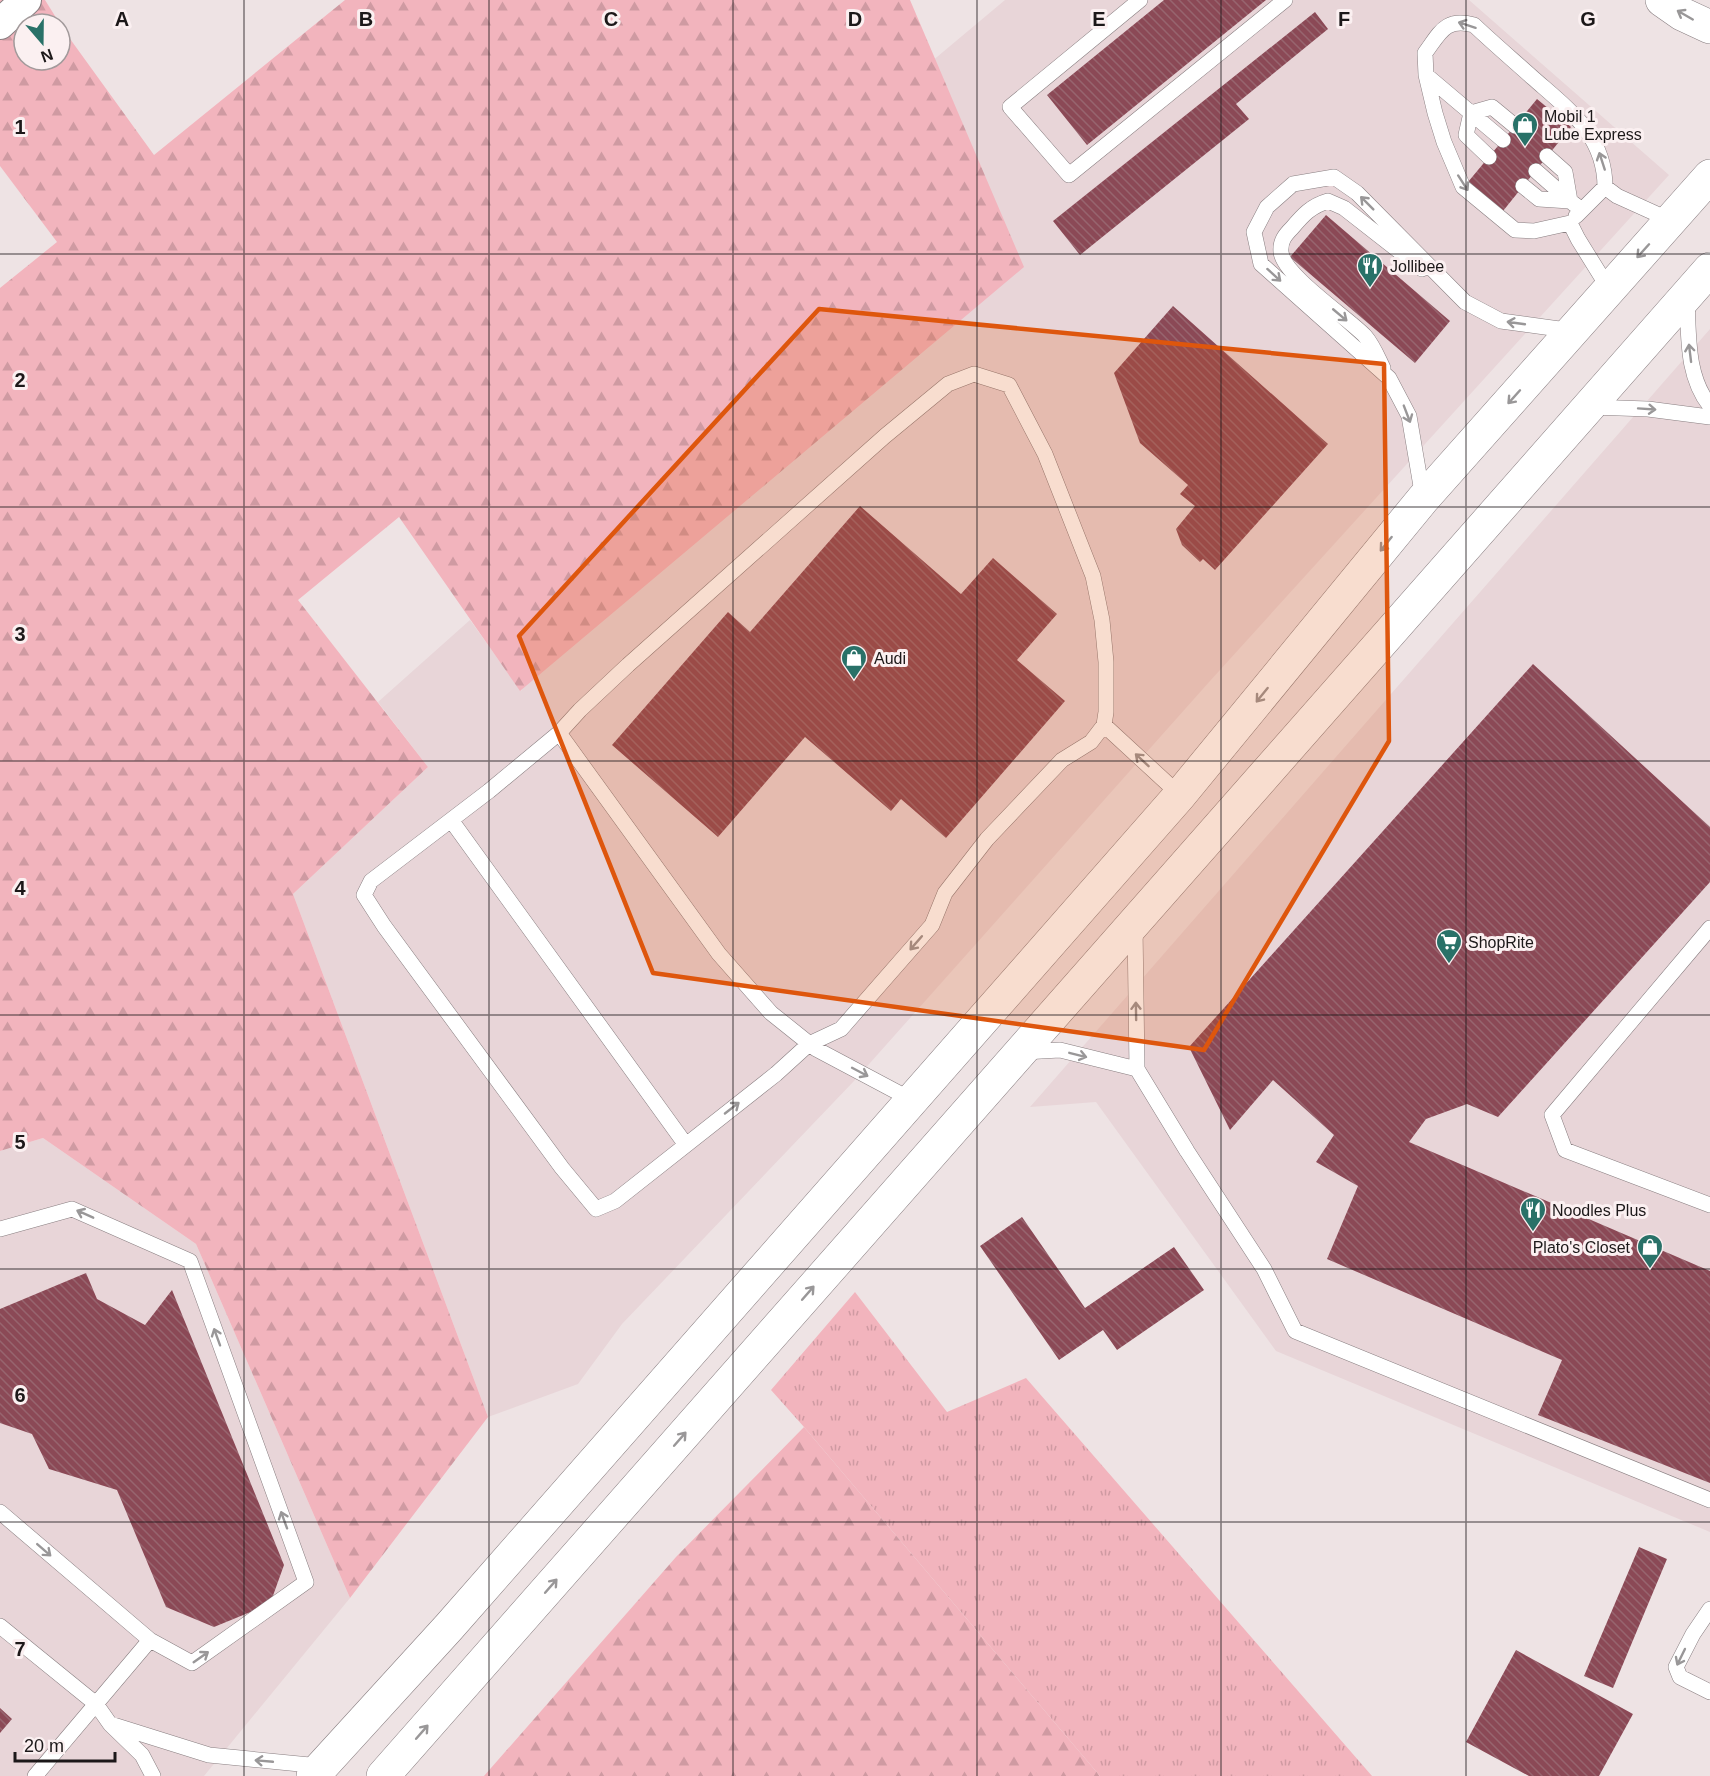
<svg xmlns="http://www.w3.org/2000/svg" width="1710" height="1776" font-family="Helvetica,sans-serif">
	<style>
		.built { fill: #e8d5d8 }
		.grass { fill: url(#grass-tufts) }
		.forest { fill: url(#forest-firs) }
		.building { fill: url(#building-back-hatch) }
		.lines { fill: none; stroke-linecap: round; stroke-linejoin: round }
		.lane-casing { stroke: #887e80; stroke-width: 16 }
		.street-casing { stroke: #887e80; stroke-width: 32 }
		.highway-casing { stroke: #887e80; stroke-width: 34 }
		.lane { stroke: #fff; stroke-width: 15 }
		.street { stroke: #fff; stroke-width: 30 }
		.highway { stroke: #fff; stroke-width: 33 }
		.oneway { stroke: #999798 }
		.marked { fill: #de560d; fill-opacity: 0.2; stroke: #de560d; stroke-width: 4.5; stroke-linejoin: round }
		.grid { fill: none; stroke: #1c1819; stroke-width: 1.5; stroke-opacity: 0.55 }
		.labels { text-anchor: middle; stroke-width: 6; stroke-linejoin: round; paint-order: stroke }
		.poi-label { font-size: 16px; fill: #1c1819; stroke: #fbf0f1; text-anchor: start }
		.grid-label { font-size: 20px; text-anchor: middle; font-weight: bold; fill: #1c1819; stroke: #fbf0f1; stroke-width: 6; stroke-linejoin: round; paint-order: stroke }
	</style>
	<defs>
		<pattern id="grass-tufts" width="24" height="20" patternUnits="userSpaceOnUse" patternTransform="scale(1.5)"><rect width="24" height="20" fill="#f2b4bd"/><path d="M3 7l-1-3M5 7V3M7 7l1-3M15 17l-1-3M17 17v-4M19 17l1-3" fill="none" stroke="#cf9aa2"/></pattern>
		<pattern id="forest-firs" width="22" height="20" patternUnits="userSpaceOnUse" patternTransform="scale(1.5)"><rect width="22" height="20" fill="#f2b4bd"/><path d="M5 1l3.5 6h-7zM16 11l3.5 6h-7z" fill="#cf9aa2"/></pattern>
		<pattern id="building-back-hatch" width="6" height="6" patternUnits="userSpaceOnUse" patternTransform="scale(1.5)"><rect width="6" height="6" fill="#8b4956"/><path d="M-1 5l2 2M0 0l6 6M5-1l2 2" fill="none" stroke="#97656f"/></pattern>
	</defs>
	<rect width="100%" height="100%" fill="#eee3e4"/>
	<path class="built" d="M1005,0H1469L1669,175L1210,681L854,1081L622,1324L578,1384L488,1417L293,894L428,767L378,702L470,620L521,691L931,62Z
		M1710,329V1532L1276,1351L1096,1102L1030,1107Z
		M43,1138L196,1244L350,1598L204,1776H0V1151Z"/>
	<path class="grass" d="M855,1292L947,1412L1026,1378L1372,1776H1100L804,1427L771,1390Z"/>
	<path class="forest" d="M0,0H45L60,24H24V60H60V25L154,155L345,0H910L1024,267L520,691L399,517L298,600L428,767L293,894L488,1417L350,1598L196,1244L43,1138L0,1151V288L57,242L0,166Z
		M804,1427L1100,1776H484L676,1557Z"/>
	<path class="building" d="M1164,0H1266L1087,145L1047,95Z
		M1315,12L1328,29L1236,104L1249,119L1080,255L1053,221Z
		M1537,99L1571,127L1503,211L1468,182Z
		M1326,215L1450,321L1415,363L1290,257Z
		M1173,306L1328,444L1215,570L1203,559L1200,562L1182,545L1176,529L1195,506L1180,494L1188,485L1140,443L1114,373Z
		M860,506L961,594L993,558L1057,614L1017,660L1065,701L946,838L901,799L891,811L805,737L718,837L612,745L728,612L750,632Z
		M1533,664L1710,827V882L1498,1117L1467,1104L1426,1119L1409,1142L1710,1271V1483L1538,1415L1562,1360L1327,1259L1358,1186L1316,1162L1334,1135L1273,1080L1230,1130L1189,1047Z
		M1022,1217L1085,1308L1174,1247L1204,1290L1117,1350L1103,1330L1059,1360L980,1246Z
		M86,1273L97,1299L145,1325L172,1290L284,1565L270,1604L214,1627L166,1607L117,1490L49,1469L32,1434L0,1423V1309Z
		M1639,1547L1667,1559L1613,1688L1584,1676Z
		M1516,1650L1633,1714L1599,1776H1529L1466,1742Z
		M0,1708L12,1719L0,1733Z"/>
	<g class="lines">
		<defs>
			<path id="lane" d="M1140,0L1010,107L1069,175L1285,0
				M1426,75L1471,113L1466,135L1489,157
				M1471,113L1492,107L1515,126
				M1471,113L1503,140
				M1547,156L1565,172L1570,201
				M1536,171L1570,201
				M1523,186L1539,199L1570,201L1582,210
				M1576,216L1605,187
				M1609,289L1578,239L1570,223L1534,231L1515,230L1463,187L1444,142L1435,113L1426,75L1425,53C1440,33 1445,17 1474,25C1493,43 1513,60 1533,78C1568,109 1605,135 1605,187L1617,196L1670,220
				M1687,300C1689,336 1686,376 1710,406
				M1383,368C1378,358 1373,345 1365,336C1348,318 1283,275 1281,252C1280,241 1285,235 1292,228C1303,215 1311,206 1328,201L1344,208L1422,269
				M1591,407L1648,409L1710,417
				M1423,498L1409,416L1389,378L1261,264L1254,232L1267,207L1293,184L1334,177L1357,193L1465,302L1501,321L1574,331
				M1104,725L1180,795
				M559,733L489,791L371,881L364,895L384,926L562,1168L596,1209L615,1201L776,1074L809,1044L841,1029L932,925L945,893L987,839L1062,760L1091,742L1104,725L1106,712V662L1102,620L1093,576L1045,454L1009,385L974,374L948,384L885,436L628,665L580,710L559,733L719,954L771,1013L816,1049L912,1100
				M451,820L686,1145
				M1135,926L1137,1069L1187,1151L1264,1269L1295,1331L1710,1500
				M1710,928L1552,1115L1565,1150L1710,1205
				M1023,1052L1060,1050L1137,1069
				M0,1229L72,1209L190,1261L306,1582L192,1663L150,1640L0,1512
				M1710,1609L1693,1634L1676,1667L1680,1677L1710,1692
				M0,1626L96,1704L110,1724L142,1755L153,1776
				M110,1724L209,1755L320,1766
				M35,1776L150,1640"/>
			<path id="street" d="M0,24L26,0"/>
			<path id="highway" d="M1662,0L1682,14L1710,27
				M313,1776L449,1627L1180,795L1423,499L1710,176
				M383,1776L1710,269"/>
		</defs>
		<use href="#lane" class="lane-casing"/>
		<use href="#street" class="street-casing"/>
		<use href="#highway" class="highway-casing"/>
		<use href="#lane" class="lane"/>
		<use href="#street" class="street"/>
		<use href="#highway" class="highway"/>
	</g>
	<defs><path id="oneway-shaft" d="M-6 0H5M1.5-3L5.5 0L1.5 3" fill="none" stroke-width="1.6" stroke-linecap="round" stroke-linejoin="round" transform="scale(1.5)"/></defs>
	<g class="oneway">
		<use href="#oneway-shaft" transform="translate(1685 15) rotate(-150)"/>
		<use href="#oneway-shaft" transform="translate(1467 25) rotate(-162)"/>
		<use href="#oneway-shaft" transform="translate(1602 161) rotate(-108)"/>
		<use href="#oneway-shaft" transform="translate(1463 183) rotate(57)"/>
		<use href="#oneway-shaft" transform="translate(1367 203) rotate(-135)"/>
		<use href="#oneway-shaft" transform="translate(1643 251) rotate(132)"/>
		<use href="#oneway-shaft" transform="translate(1274 275) rotate(42)"/>
		<use href="#oneway-shaft" transform="translate(1340 315) rotate(40)"/>
		<use href="#oneway-shaft" transform="translate(1516 323) rotate(-172)"/>
		<use href="#oneway-shaft" transform="translate(1690 353) rotate(-97)"/>
		<use href="#oneway-shaft" transform="translate(1514 397) rotate(132)"/>
		<use href="#oneway-shaft" transform="translate(1647 409) rotate(4)"/>
		<use href="#oneway-shaft" transform="translate(1407 414) rotate(69)"/>
		<use href="#oneway-shaft" transform="translate(1386 544) rotate(129)"/>
		<use href="#oneway-shaft" transform="translate(1262 695) rotate(129)"/>
		<use href="#oneway-shaft" transform="translate(1142 760) rotate(-137)"/>
		<use href="#oneway-shaft" transform="translate(916 943) rotate(131)"/>
		<use href="#oneway-shaft" transform="translate(1136 1011) rotate(-91)"/>
		<use href="#oneway-shaft" transform="translate(1078 1055) rotate(14)"/>
		<use href="#oneway-shaft" transform="translate(860 1072) rotate(28)"/>
		<use href="#oneway-shaft" transform="translate(732 1108) rotate(-38)"/>
		<use href="#oneway-shaft" transform="translate(85 1214) rotate(-156)"/>
		<use href="#oneway-shaft" transform="translate(808 1293) rotate(-49)"/>
		<use href="#oneway-shaft" transform="translate(217 1337) rotate(-110)"/>
		<use href="#oneway-shaft" transform="translate(680 1439) rotate(-49)"/>
		<use href="#oneway-shaft" transform="translate(284 1520) rotate(-110)"/>
		<use href="#oneway-shaft" transform="translate(44 1550) rotate(41)"/>
		<use href="#oneway-shaft" transform="translate(551 1586) rotate(-49)"/>
		<use href="#oneway-shaft" transform="translate(201 1657) rotate(-35)"/>
		<use href="#oneway-shaft" transform="translate(1681 1657) rotate(116)"/>
		<use href="#oneway-shaft" transform="translate(422 1732) rotate(-49)"/>
		<use href="#oneway-shaft" transform="translate(264 1761) rotate(-175)"/>
	</g>
	<path class="marked" d="M819,309L1384,364L1389,741L1204,1050L653,973L519,636Z"/>
	<path class="grid" d="M244,0V1776M489,0V1776M733,0V1776M977,0V1776M1221,0V1776M1466,0V1776M0,254H1710M0,507H1710M0,761H1710M0,1015H1710M0,1269H1710M0,1522H1710"/>
	<defs>
		<symbol id="shop-pin" viewBox="-11 -11 22 30"><path d="M0 17L-7.5 6A9.5 9.5 0 1 1 7.5 6Z" fill="#297168" stroke="#fbf0f1"/><path d="M-5-2.5h2.3a2.7 3.5 0 0 1 5.4 0H5L5.5 6h-11ZM-1.5-2.5h3a1.5 2.3 0 0 0-3 0Z" fill="#fff"/></symbol>
		<symbol id="restaurant-pin" viewBox="-11 -11 22 30"><path d="M0 17L-7.5 6A9.5 9.5 0 1 1 7.5 6Z" fill="#297168" stroke="#fbf0f1"/><path d="M-5-6h1v4h1v-4h1v4h1v-4h1v5L-1.5 .5V6h-2V.5L-5-1ZM5-6V6H3V1.5H1.5Q1.5-4 5-6Z" fill="#fff"/></symbol>
		<symbol id="supermarket-pin" viewBox="-11 -11 22 30"><path d="M0 17L-7.5 6A9.5 9.5 0 1 1 7.5 6Z" fill="#297168" stroke="#fbf0f1"/><path d="M-6-5.5h2.5l.6 2H6L4.5 2H-2.5L-4.4-4H-6ZM-1.5 3.2a1.3 1.3 0 1 0 .1 0ZM3 3.2a1.3 1.3 0 1 0 .1 0Z" fill="#fff"/></symbol>
	</defs>
	<g fill-rule="evenodd">
		<use href="#shop-pin" x="1510" y="110" width="30" height="40"/>
		<use href="#restaurant-pin" x="1355" y="251" width="30" height="40"/>
		<use href="#shop-pin" x="839" y="643" width="30" height="40"/>
		<use href="#supermarket-pin" x="1434" y="927" width="30" height="40"/>
		<use href="#restaurant-pin" x="1518" y="1195" width="30" height="40"/>
		<use href="#shop-pin" x="1635" y="1232" width="30" height="40"/>
	</g>
	<g class="labels">
		<g class="poi-label">
			<text x="1544" y="122">Mobil 1<tspan x="1544" dy="18">Lube Express</tspan></text>
			<text x="1390" y="272">Jollibee</text>
			<text x="874" y="664">Audi</text>
			<text x="1468" y="948">ShopRite</text>
			<text x="1552" y="1216">Noodles Plus</text>
			<text x="1630" y="1253" text-anchor="end">Plato's Closet</text>
		</g>
	</g>
	<g class="grid-label">
		<text x="122" y="26">A</text>
		<text x="366" y="26">B</text>
		<text x="611" y="26">C</text>
		<text x="855" y="26">D</text>
		<text x="1099" y="26">E</text>
		<text x="1344" y="26">F</text>
		<text x="1588" y="26">G</text>
		<text x="20" y="134">1</text>
		<text x="20" y="387">2</text>
		<text x="20" y="641">3</text>
		<text x="20" y="895">4</text>
		<text x="20" y="1149">5</text>
		<text x="20" y="1402">6</text>
		<text x="20" y="1656">7</text>
	</g>
	<g transform="translate(42 42) rotate(160)"><circle r="28" fill="#fbf0f1" stroke="#a29a9b" stroke-width="1.5"/>
	<path d="M0-4.5L10 22L0 15L-10 22Z" fill="#297168"/>
	<text y="-9" font-size="16" font-weight="bold" text-anchor="middle" fill="#1c1819">N</text>
	</g>
	<path d="M15 1752v9h100v-9" fill="none" stroke="#1c1819" stroke-width="3"/>
	<text x="24" y="1752" font-size="18" fill="#1c1819" stroke="#fbf0f1" stroke-width="4.5" paint-order="stroke">20 m</text>
</svg>
